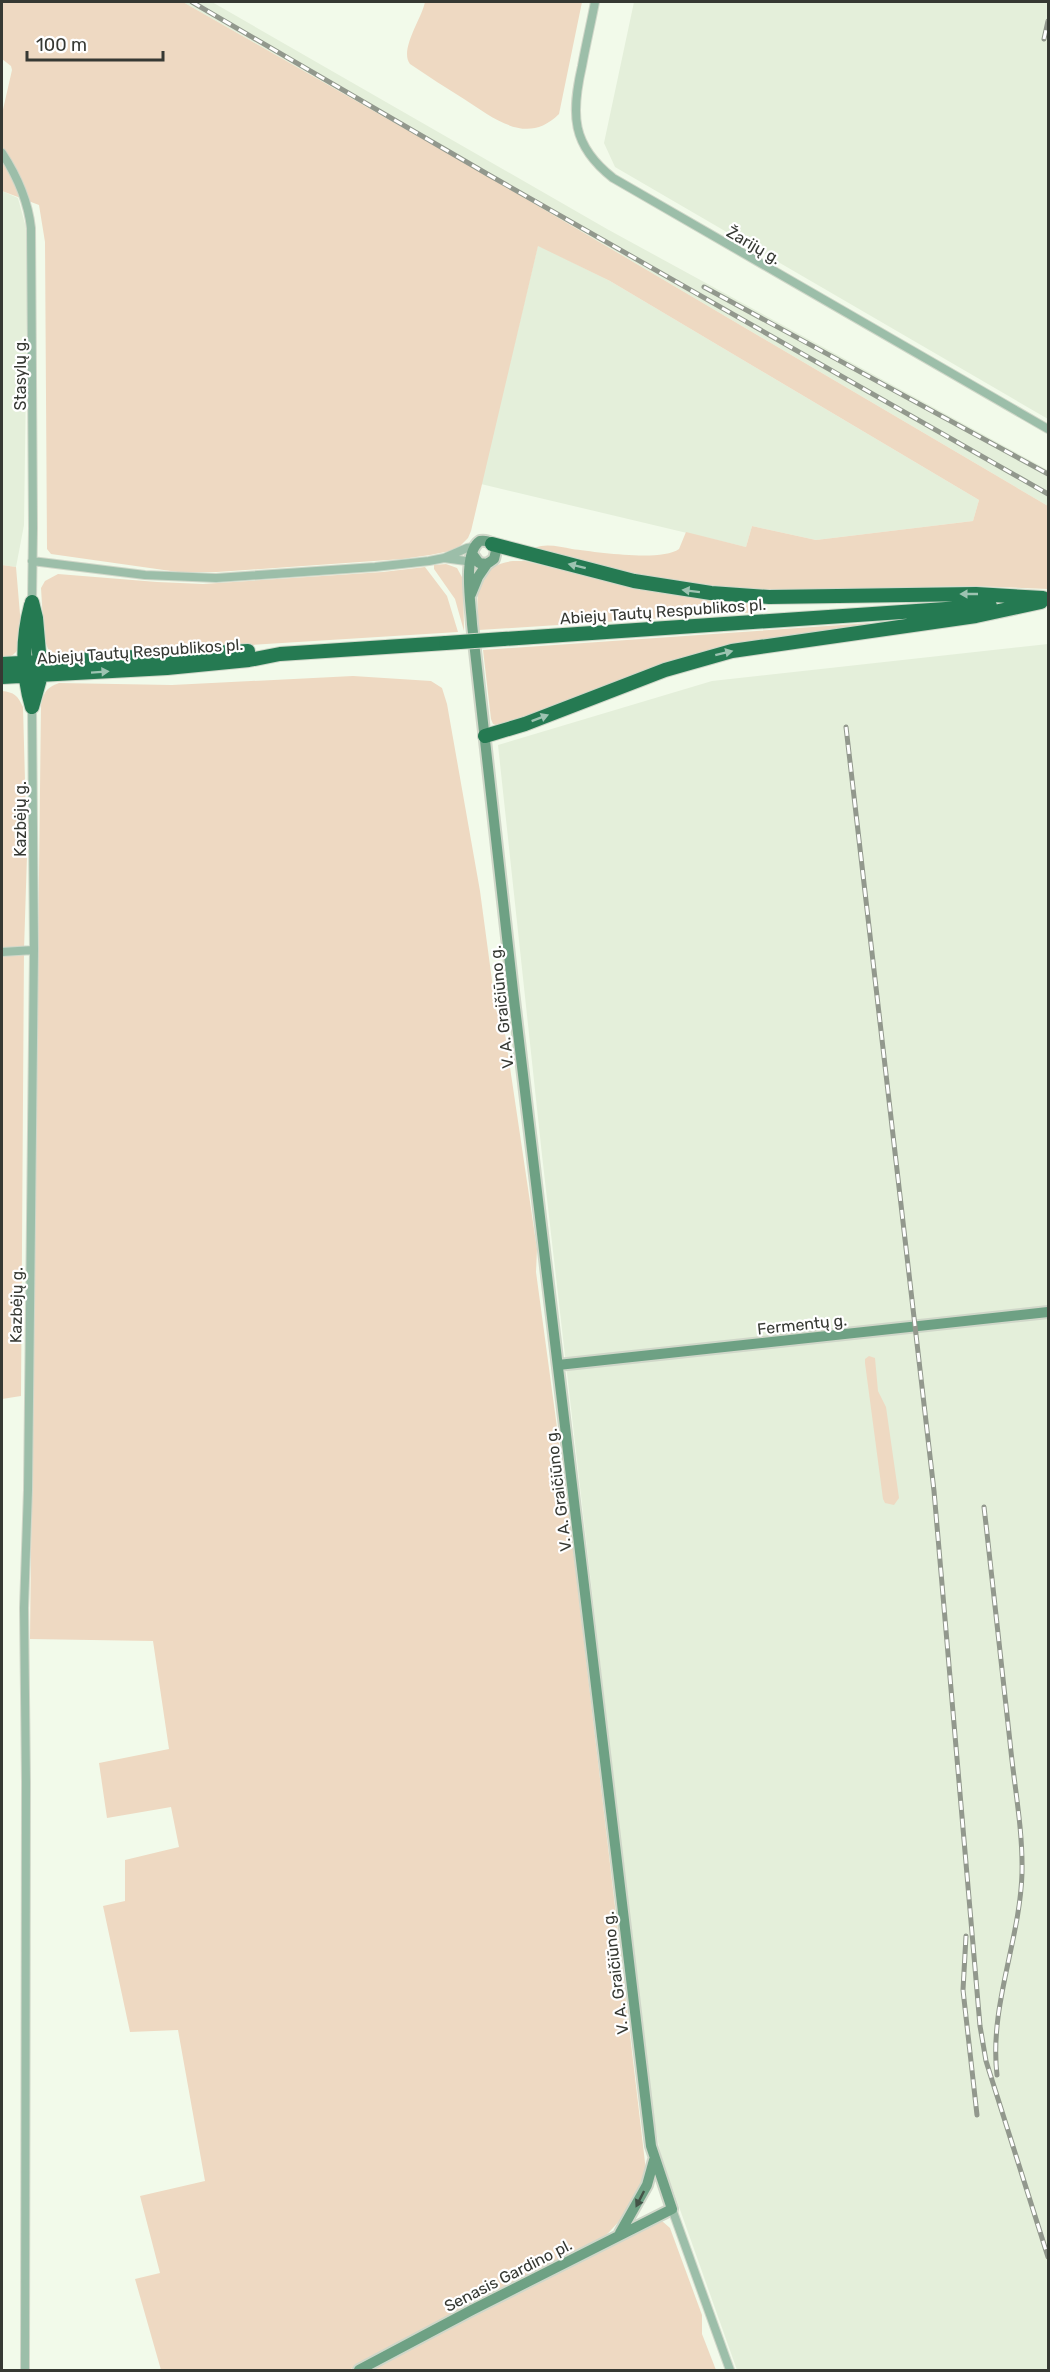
<svg xmlns="http://www.w3.org/2000/svg" width="1050" height="2372" font-family="Rubik,sans-serif">
	<style>
		.built { fill: #e4efda }
		.green { fill: #eed9c2 }
		.lines { fill: none; stroke-linecap: round; stroke-linejoin: round }
		.street-casing { stroke: #d0d7c9; stroke-width: 10 }
		.secondary-casing { stroke: #d0d7c9; stroke-width: 14 }
		.highway-casing { stroke: #d0d7c9; stroke-width: 16 }
		.street { stroke: #9cbea9; stroke-width: 8 }
		.secondary { stroke: #6ea184; stroke-width: 10 }
		.highway { stroke: #257a52; stroke-width: 14 }
		.rail-casing { stroke: #92988d; stroke-width: 5 }
		.rail { stroke: #fff; stroke-width: 3; stroke-dasharray: 9; stroke-linecap: butt }
		.highway-bridge-casing { stroke: #d0d7c9; stroke-width: 16; stroke-linecap: butt }
		.highway-bridge { stroke: #257a52; stroke-width: 14 }
		.oneway { fill: #9dc3b1 }
		.oneway2 { fill: #445347 }
		.labels { text-anchor: middle; stroke-width: 4.5; stroke-linejoin: round; paint-order: stroke }
		.street-label { font-size: 16px; fill: #363933; stroke: #fff }
	</style>
	<rect width="100%" height="100%" fill="#f2faea"/>
	<path class="built" d="M183,2H212L607,229L1048,470V506L477,170Z
		M634,2H1048V419L615,167L604,143Z
		M2,191L18,198L28,235L24,525L16,567L2,565Z
		M538,245L610,281L979,500L973,521L816,540L752,526L746,547L481,484Z
		M1048,644V2370H737L661,2156L651,2107L542,1155L498,745L712,681Z"/>
	<path class="green" d="M2,2H183L477,170L1048,506V589L972,586L738,591L635,576L535,548C546,543 560,547 572,549C596,552 661,562 679,549L686,532L746,547L752,526L816,540L973,521L979,500L610,281L538,246L471,531L468,538L459,547L450,551L430,555L402,559L217,572H178L51,554L47,549L45,242L39,205L2,191V114L12,70L11,66L2,59Z
		M425,2H582L559,114C527,146 495,119 464,99C446,88 428,76 410,64C399,50 422,18 425,2Z
		M513,561H525L637,588L696,598L759,603L760,612L479,630C477,598 471,566 513,561Z
		M446,564L457,568L463,579L464,631L455,599L434,569V565Z
		M2,565L16,567L22,638C19,650 15,657 2,658Z
		M425,567L447,596L458,632L61,657L48,649L44,638L41,588L45,581L58,574L157,582L203,584L383,572Z
		M870,623L871,625C813,633 752,637 695,654C630,673 567,702 503,727L493,724L491,719L483,650Z
		M353,676L431,681L442,688L447,704L480,891L496,1010L504,1027L537,1249L536,1272L571,1531L646,2171C639,2195 623,2220 605,2236L469,2305L349,2370H161L135,2279L160,2273L140,2196L205,2181L178,2030L130,2032L103,1906L125,1901V1860L179,1847L171,1807L107,1818L99,1763L169,1749L153,1641L30,1639L41,705C44,692 46,688 59,683L172,685Z
		M2,691C14,692 18,696 23,707L27,855L24,950L21,1396L2,1399Z
		M869,1356L875,1358L878,1391L886,1407L899,1498L894,1505L885,1503L883,1499L865,1363V1359Z
		M662,2221L670,2228L702,2315V2334L716,2370H371L655,2222Z"/>
	<g class="lines">
		<defs>
			<path id="street" d="M595,2C591,23 586,44 582,66C571,114 571,145 613,178L1048,429
				M2,153C17,176 28,201 31,228L33,528L32,602
				M444,558L473,562
				M32,561L145,575L216,578L375,567L429,561L444,558L467,548L473,547
				M2,952L34,950
				M672,2209L730,2370
				M25,2370L26,1782L24,1608L28,1490L34,950L32,707"/>
			<path id="secondary" d="M471,594L478,577L487,564
				M558,1365L1048,1312
				M620,2233L647,2185L654,2160
				M359,2370L472,2310L672,2209L651,2146L513,991L472,624C471,604 462,553 480,541C488,540 493,543 496,551L494,559L487,564L479,563L473,555"/>
			<path id="highway" d="M492,544L634,581L711,593L769,597L976,594L1043,598
				M32,602L36,618L41,675L32,707
				M31,605C22,639 22,673 32,707
				M503,639L990,606
				M2,664L248,651
				M2,677L167,668L249,660L280,654L446,643
				M485,736L525,724L665,670L732,651L976,616L1041,602"/>
		</defs>
		<use href="#street" class="street-casing"/>
		<use href="#secondary" class="secondary-casing"/>
		<use href="#highway" class="highway-casing"/>
		<use href="#street" class="street"/>
		<use href="#secondary" class="secondary"/>
		<use href="#highway" class="highway"/>
		<defs>
			<path id="rail" d="M192,2L489,175L1048,494
				M1044,39L1048,21
				M704,287L1048,474
				M846,727L934,1491L980,2026L986,2061L1048,2257
				M984,1507C993,1585 1001,1663 1010,1742C1014,1785 1023,1829 1022,1873C1020,1941 989,2006 997,2075
				M966,1936L963,1990L977,2115"/>
		</defs>
		<use href="#rail" class="rail-casing"/>
		<use href="#rail" class="rail"/>
		<defs>
			<path id="highway-bridge" d="M446,643L503,639"/>
		</defs>
		<use href="#highway-bridge" class="highway-bridge-casing"/>
		<use href="#highway-bridge" class="highway-bridge"/>
	</g>
	<defs><path id="oneway-solid" d="M-6-.8H1V-3.2L6.5 0L1 3.2V.8H-6Z" transform="scale(1.5)"/></defs>
	<g class="oneway">
		<use href="#oneway-solid" transform="translate(577 566) rotate(-166)"/>
		<use href="#oneway-solid" transform="translate(691 591) rotate(-173)"/>
		<use href="#oneway-solid" transform="translate(969 594) rotate(180)"/>
		<use href="#oneway-solid" transform="translate(724 653) rotate(-14)"/>
		<use href="#oneway-solid" transform="translate(100 672) rotate(-4)"/>
		<use href="#oneway-solid" transform="translate(540 718) rotate(-21)"/>
	</g>
	<use class="oneway2" href="#oneway-solid" transform="translate(640 2199) rotate(117)"/>
	<g class="labels">
		<g class="street-label">
			<text transform="translate(754 245) rotate(30)" y="6">Žarijų g.</text>
			<text transform="translate(20 374) rotate(-90)" y="6">Stasylų g.</text>
			<text transform="translate(663 611) rotate(-4)" y="6">Abiejų Tautų Respublikos pl.</text>
			<text transform="translate(140 651) rotate(-4)" y="6">Abiejų Tautų Respublikos pl.</text>
			<text transform="translate(20 819) rotate(-90)" y="6">Kazbėjų g.</text>
			<text transform="translate(501 1007) rotate(-96)" y="6">V. A. Graičiūno g.</text>
			<text transform="translate(16 1305) rotate(-89)" y="6">Kazbėjų g.</text>
			<text transform="translate(802 1324) rotate(-6)" y="6">Fermentų g.</text>
			<text transform="translate(558 1490) rotate(-97)" y="6">V. A. Graičiūno g.</text>
			<text transform="translate(615 1973) rotate(-97)" y="6">V. A. Graičiūno g.</text>
			<text transform="translate(508 2275) rotate(-27)" y="6">Senasis Gardino pl.</text>
		</g>
	</g>
	<rect width="1050" height="2372" fill="none" stroke="#363933" stroke-width="6"/>
	<path d="M27 51v9h136v-9" fill="none" stroke="#363933" stroke-width="3"/>
	<text x="36" y="51" font-size="18" fill="#363933" stroke="#ffffff" stroke-width="4.5" paint-order="stroke">100 m</text>
</svg>
